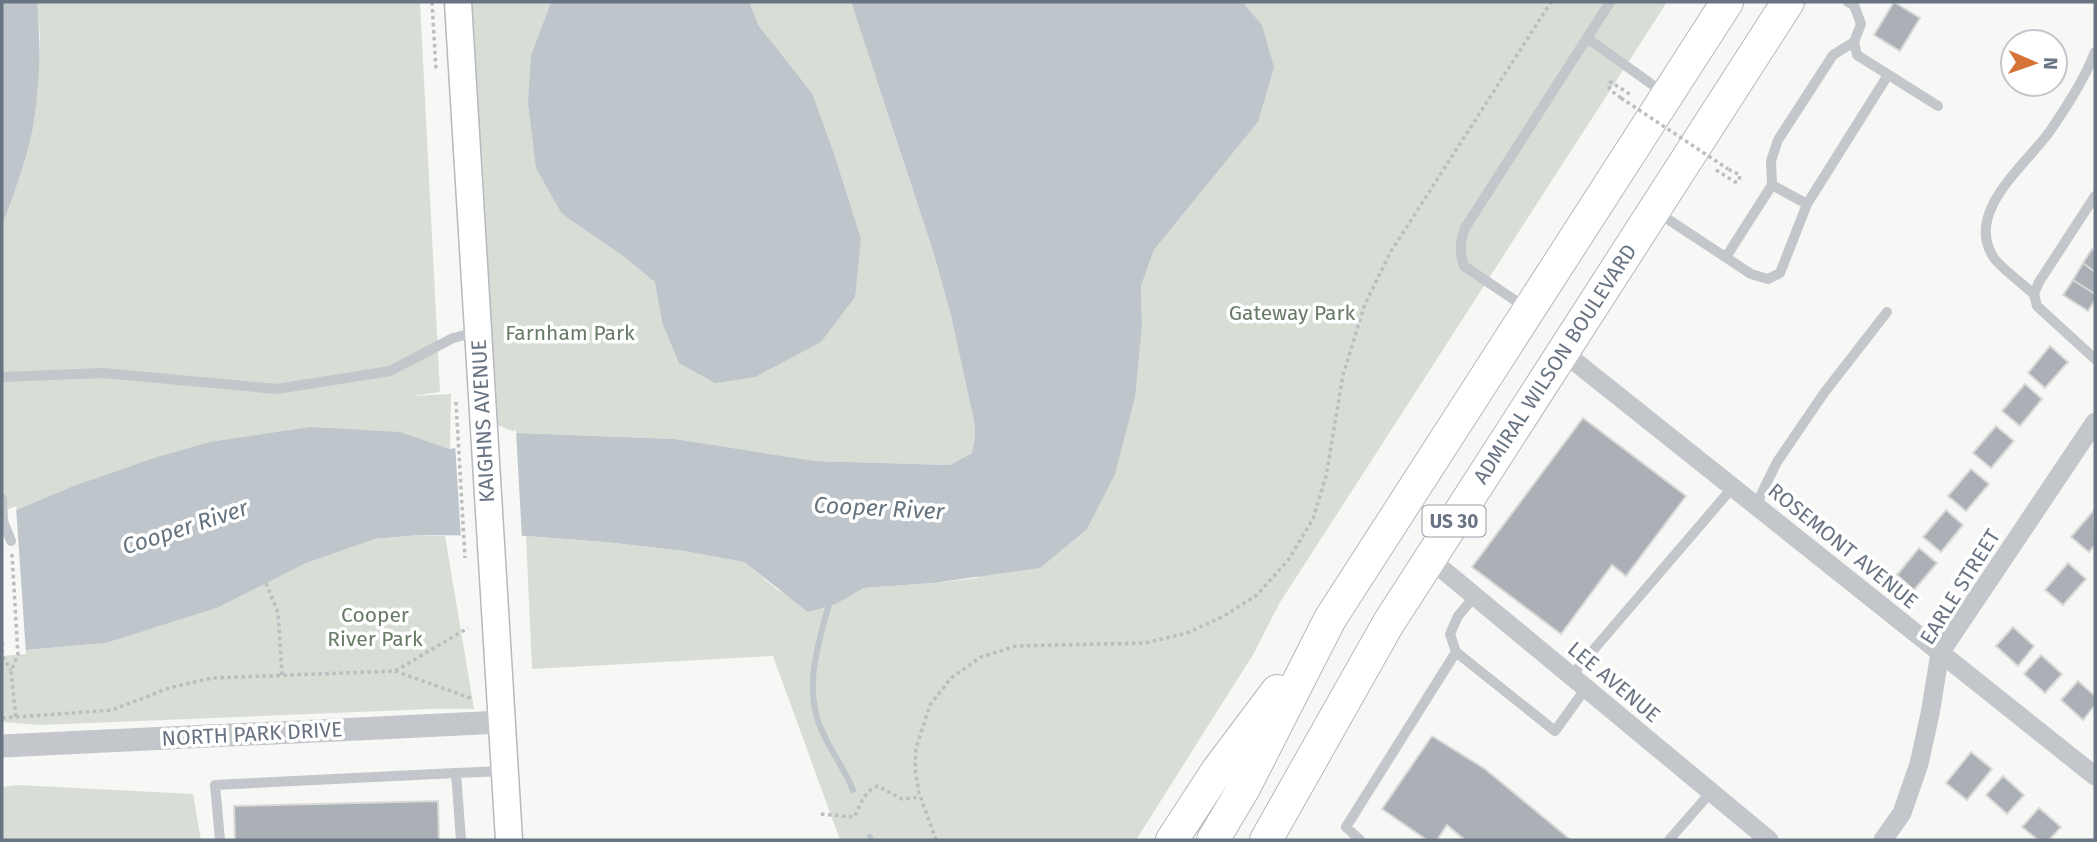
<svg xmlns="http://www.w3.org/2000/svg" width="2097" height="842" font-family="'Fira Sans',sans-serif">
	<style>
		.green { fill: #d8ded6 }
		.water { fill: #bec5cb }
		.pier { fill: #f7f7f5 }
		.lines { fill: none; stroke-linecap: round; stroke-linejoin: round }
		.stream { stroke: #bec5cb; stroke-width: 6 }
		.building { fill: #abb0b7; stroke: #d9d9d7; stroke-width: 2 }
		.secondary-casing { stroke: #b6b9be; stroke-width: 29 }
		.trunk-casing { stroke: #b6b9bc; stroke-width: 34 }
		.path { stroke: #bbbdc0; stroke-width: 3.5; stroke-dasharray: 3.5 3.5; stroke-linecap: butt }
		.service { stroke: #c3c6ca; stroke-width: 10 }
		.minor { stroke: #c3c6ca; stroke-width: 19 }
		.tertiary { stroke: #c3c6ca; stroke-width: 23 }
		.secondary { stroke: #fff; stroke-width: 26 }
		.trunk { stroke: #fff; stroke-width: 32 }
		.path-bridge { stroke: #bbbdc0; stroke-width: 3.5; stroke-dasharray: 3.5 3.5; stroke-linecap: butt }
		.labels { text-anchor: middle; stroke-width: 7; stroke-linejoin: round; paint-order: stroke }
		.shield { fill: #fff; stroke: #969ea8; stroke-width: 2 }
		.shield-label { font-size: 19px; font-weight: bold; fill: #697483 }
		.park-label { font-size: 21px; fill: #687b67; stroke: #fff }
		.street-label { font-size: 21px; fill: #697483; stroke: #fff }
		.water-label { font-size: 23px; font-style: italic; fill: #65747f; stroke: #fff }
	</style>
	<rect width="100%" height="100%" fill="#f7f7f5"/>
	<path class="green" d="M37,2H420L440,392L411,396L451,394L450,449L400,432L154,458L73,486L2,516V226L31,134L37,97L40,35Z
		M458,2H551L531,55L562,214L627,259L656,282L662,322L812,93L759,26L749,2H851L933,251L951,316L974,421L975,435L972,453L950,465L813,461L675,439L517,433L483,419Z
		M1243,2H1667L1279,604L1254,653L1136,840H840L773,656L532,669L526,536L606,542L684,551L744,562L779,591L836,604L864,588L933,583L977,578L1142,325L1141,286L1154,250L1258,122L1262,25Z
		M418,535L445,536L474,709H431L41,725L2,722V652L106,643L217,608L305,563L375,539Z
		M17,785L193,794L201,840H2V787Z"/>
	<path class="water" d="M2,2H37C41,45 40,89 32,132C25,164 13,196 2,226Z
		M551,2H749L759,26L812,93L834,154L861,239L855,297L821,342L755,377L715,383L679,363L662,322L655,282L627,259L562,214L536,168L528,103L531,55Z
		M851,2H1243L1262,25L1274,67L1258,122L1154,250L1141,286L1142,325L1135,397L1115,474L1087,529L1040,568L933,583L864,588L836,604L808,612L744,562L684,551L606,542L526,536L418,535L375,539L306,563L217,608L106,643L2,652V516L73,486L154,458L210,442L310,427L400,432L450,449L493,441L517,433L675,439L814,461L950,465L972,453L975,435L974,421L951,316L933,251Z"/>
	<path class="pier" d="M516,430L522,539H461L455,444L492,438Z
		M16,506L26,654L2,656V512Z"/>
	<g class="lines">
		<path class="stream" d="M830,601C818,644 802,691 823,733C832,753 845,770 853,790
			M870,837L871,840"/>
	</g>
	<path class="building" d="M1894,2L1920,18L1900,51L1874,35Z
		M2092,249L2095,251V272L2083,263Z
		M2083,263L2095,272V294L2073,280Z
		M2073,280L2095,294V300L2088,311L2063,295Z
		M2050,346L2068,362L2045,388L2028,373Z
		M2025,384L2042,399L2020,426L2002,411Z
		M1583,418L1686,496L1626,576L1612,565L1561,634L1472,567Z
		M1996,426L2014,441L1991,468L1973,453Z
		M1971,469L1989,484L1966,511L1948,496Z
		M1946,510L1963,525L1941,552L1923,537Z
		M2094,510L2095,545L2089,552L2071,537Z
		M1919,548L1937,563L1914,590L1897,575Z
		M2068,563L2086,579L2063,605L2045,590Z
		M2013,627L2034,646L2018,666L1996,646Z
		M2041,655L2062,674L2045,693L2024,674Z
		M2078,681L2095,696V705L2083,720L2061,700Z
		M1432,736L1485,769L1571,840H1465L1447,825L1437,840H1427L1382,809Z
		M1971,752L1992,769L1967,800L1946,783Z
		M2003,776L2024,795L2007,814L1986,795Z
		M438,801L439,840H235L234,806Z
		M2039,808L2061,827L2049,840H2038L2022,827Z"/>
	<g class="lines">
		<defs>
			<path id="secondary" d="M458,2L509,840"/>
			<path id="trunk" d="M1172,840L1217,771L1277,691
				M1213,840L1244,788L1330,619L1727,2
				M1266,840L1388,624L1788,2"/>
		</defs>
		<use href="#secondary" class="secondary-casing"/>
		<use href="#trunk" class="trunk-casing"/>
		<path class="path" d="M432,2L436,70
			M1621,98L1610,90L1608,85L1611,82L1631,95
			M1716,170L1735,182L1739,181L1740,175L1728,169
			M456,402L465,558
			M12,554L18,655L11,671L16,719
			M266,583L278,613L282,675
			M2,643V656L11,670
			M395,671L473,699
			M2,718L112,710L169,688L212,678L395,671L468,628
			M821,814L854,817C861,804 864,791 878,786L902,799L920,797
			M936,840L919,793L915,769L916,748L930,705L951,678L981,657L1016,646L1145,643L1187,633L1224,616L1257,595L1289,559L1313,519L1326,476L1343,375L1365,304L1390,253L1551,2"/>
		<path class="service" d="M1848,2L1854,5L1861,24L1854,42L1857,55L1938,106
			M1587,38L1664,93
			M2095,196L2039,282L2034,294L2037,306L2095,359
			M1807,204L1772,185L1771,161L1778,140L1833,55L1854,42
			M1657,212L1751,274L1768,279L1780,273L1807,204L1888,75
			M1726,257L1772,185
			M2034,294C2024,285 2001,268 1994,258C1963,212 2027,164 2050,131C2067,106 2084,80 2095,52
			M1525,307L1464,266C1459,252 1460,242 1465,228L1610,2
			M2,377L103,373L277,389L390,371L453,338L477,332
			M2,499L3,521L11,541
			M1756,505L1777,462L1824,393L1887,312
			M1456,652L1450,634L1458,616L1475,596
			M1571,676L1733,487
			M456,773L504,771
			M220,840L215,785L456,773L461,840
			M1360,840L1346,827L1456,652L1555,731L1586,688
			M1669,840L1711,792"/>
		<path class="minor" d="M1563,352L2095,776
			M1430,559L1769,840
			M1883,840L1902,813L1919,764L1930,714L1940,653L2095,422"/>
		<path class="tertiary" d="M2,746L502,722"/>
		<use href="#secondary" class="secondary"/>
		<use href="#trunk" class="trunk"/>
		<path class="path-bridge" d="M1621,98L1728,169"/>
	</g>
	<g class="labels">
		<rect class="shield" x="1422.5" y="505.5" width="63" height="31" rx="5"/>
		<g class="shield-label">
			<text x="1454" y="528">US 30</text>
		</g>
		<g class="park-label">
			<text x="1292" y="320">Gateway Park</text>
			<text x="570" y="340">Farnham Park</text>
			<text x="375" y="622">Cooper<tspan x="375" dy="24">River Park</tspan></text>
		</g>
		<g class="street-label">
			<text transform="translate(1555 364) rotate(-57)" y="7">ADMIRAL WILSON BOULEVARD</text>
			<text transform="translate(483 421) rotate(-93)" y="7">KAIGHNS AVENUE</text>
			<text transform="translate(1843 546) rotate(39)" y="7">ROSEMONT AVENUE</text>
			<text transform="translate(1960 587) rotate(-58)" y="7">EARLE STREET</text>
			<text transform="translate(1614 682) rotate(40)" y="7">LEE AVENUE</text>
			<text transform="translate(252 734) rotate(-3)" y="7">NORTH PARK DRIVE</text>
		</g>
		<g class="water-label">
			<text transform="translate(879 508) rotate(3)" y="8">Cooper River</text>
			<text transform="translate(185 527) rotate(-18)" y="8">Cooper River</text>
		</g>
	</g>
	<rect width="2097" height="842" fill="none" stroke="#697483" stroke-width="7"/>
	<g transform="translate(2034 63) rotate(92)"><circle r="33" fill="#ffffff" stroke="#c3c7cd" stroke-width="2"/>
	<path d="M0-5L12 26L0 18L-12 26Z" fill="#d67337"/>
	<text y="-10" font-size="19" font-weight="bold" text-anchor="middle" fill="#697483">N</text>
	</g>
</svg>
